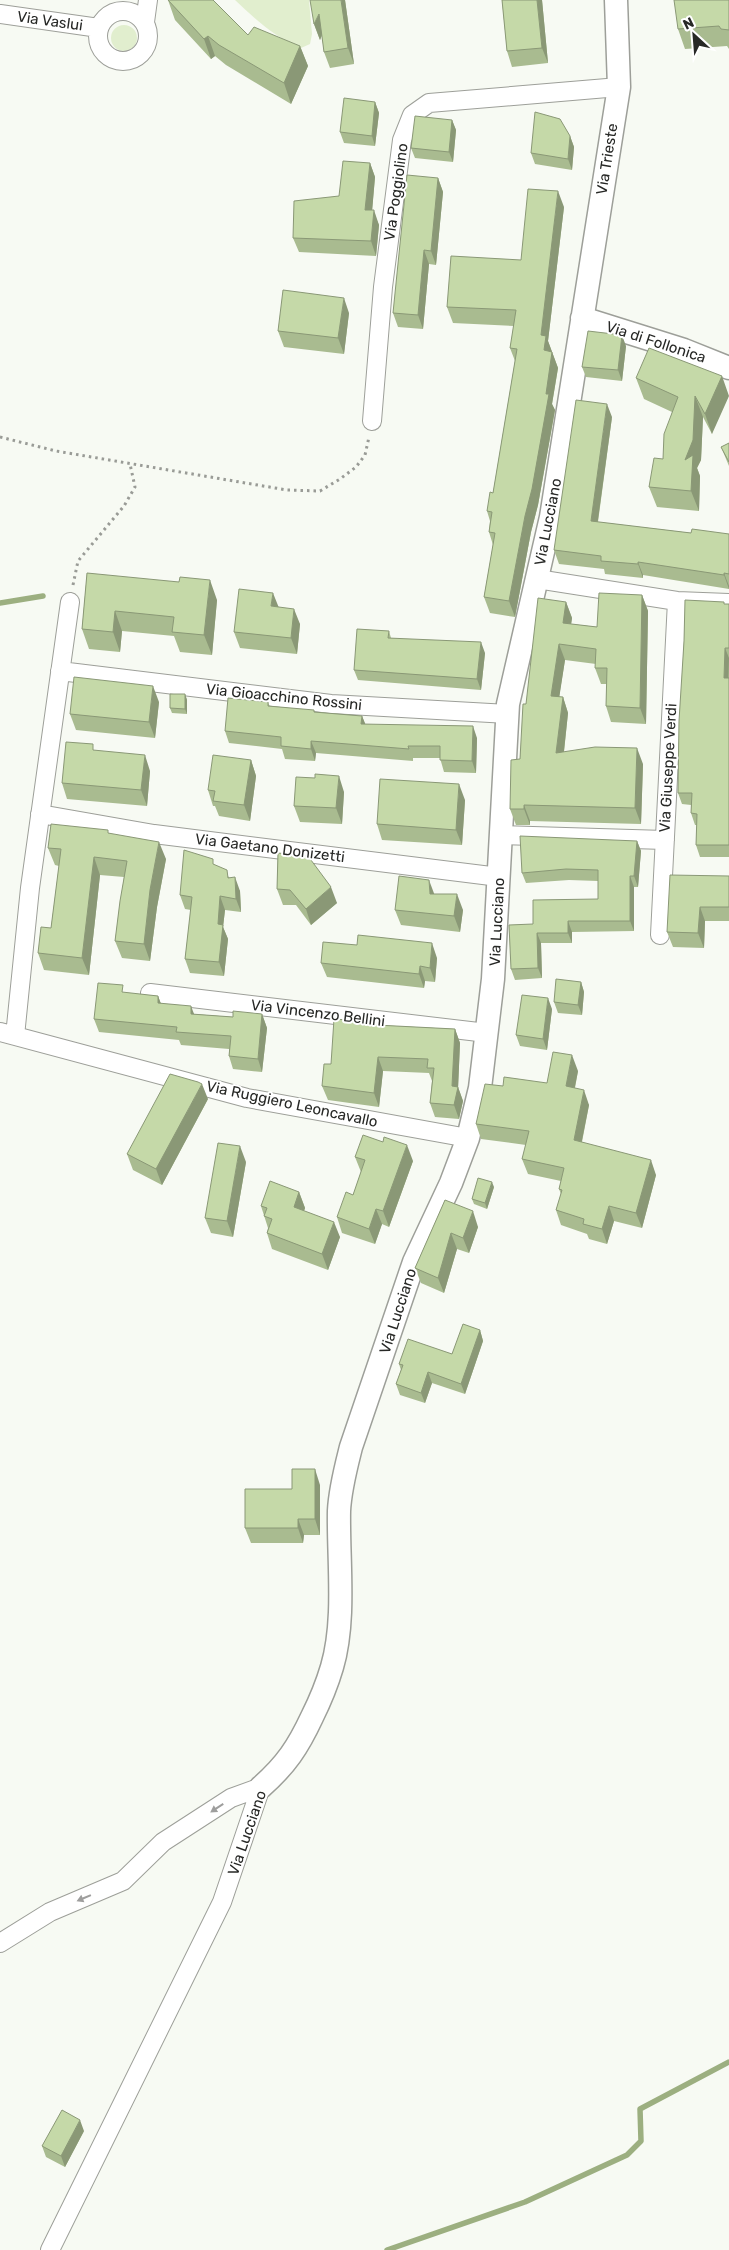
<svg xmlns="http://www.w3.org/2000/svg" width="729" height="2250" font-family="Rubik,sans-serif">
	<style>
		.green { fill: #e1eece }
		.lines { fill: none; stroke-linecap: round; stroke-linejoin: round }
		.stream { stroke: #9caf80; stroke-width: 5.5 }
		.minor-casing { stroke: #9d9f99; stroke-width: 20 }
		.tertiary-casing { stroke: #9d9f99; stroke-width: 25 }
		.path { stroke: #999b96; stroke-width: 3; stroke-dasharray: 2.5 4; stroke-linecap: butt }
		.minor { stroke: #fff; stroke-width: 18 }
		.tertiary { stroke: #fff; stroke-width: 22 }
		.wall { fill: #a9bb90 }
		.shaded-wall { fill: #8a9876 }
		.building { fill: #c5d9a8; stroke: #8a9876 }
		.oneway { fill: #9e9e9d }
		.labels { text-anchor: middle; stroke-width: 4; stroke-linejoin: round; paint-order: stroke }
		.street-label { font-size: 15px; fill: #272826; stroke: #fff }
	</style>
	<rect width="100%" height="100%" fill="#f7faf3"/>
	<path class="green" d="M235,0H309L312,34L310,44L301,48C275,38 255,19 235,0Z
		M111 38a13 13 0 1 1 26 0a13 13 0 1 1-26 0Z"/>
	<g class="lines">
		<path class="stream" d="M0,603L43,596
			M387,2250L525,2202L627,2155L641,2141L640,2109L729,2062"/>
		<defs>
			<path id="minor" d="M98 36a25 25 0 1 1 50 0a25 25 0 1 1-50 0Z
				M0,14L99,28
				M145,22L148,0
				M372,421L383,287L402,140L412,115L429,103L619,87
				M537,579L677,601L729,603
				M60,671L331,704L508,714
				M40,814L154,834L499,877
				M501,835L665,840
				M660,935L677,601
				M150,993L487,1033
				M0,1032L247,1098L468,1138
				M15,1036L30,888L70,602
				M0,1943L50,1912L123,1881L163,1842L231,1798L261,1787
				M50,2250L222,1902L261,1787"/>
			<path id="tertiary" d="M582,318L684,350L729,368
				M261,1787C286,1765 298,1747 312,1717C320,1701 327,1684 332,1667C346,1620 338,1559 339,1511C340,1489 346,1467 351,1447L414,1262L451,1183L468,1138L480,1088L493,979L508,704L551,517L619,87L616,0"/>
		</defs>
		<use href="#minor" class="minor-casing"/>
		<use href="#tertiary" class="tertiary-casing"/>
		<path class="path" d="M0,437L56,451L287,490L320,491L340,479L356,467L365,455L369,437
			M73,585L78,561L124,506L135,487L130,464"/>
		<use href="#minor" class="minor"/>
		<use href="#tertiary" class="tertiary"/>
	</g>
	<path class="wall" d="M168,0L248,35L300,46L308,66L291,104L226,65L215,56L211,59L175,20Z
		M345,0L354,64L330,68L324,52L322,35L320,40L314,24Z
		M502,0H542L548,63L512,67L507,51Z
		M729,0V49L727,46L685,49L678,29Z
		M375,102L379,113L375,146L344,143L340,132Z
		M452,120L456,130L453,162L415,158L411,148Z
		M570,136L574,147L572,170L535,164L531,153Z
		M370,163L375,177L372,210L379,225L376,256L299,252L293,238L339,196Z
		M438,178L443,192L436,265L429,264L423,329L398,327L393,313Z
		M564,207L548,341L558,368L552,404L555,410L538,505L531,532L515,617L490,613L484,597L493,545L489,532L490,521L487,511L493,493L515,361L510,348L514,326L453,323L447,307L521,260Z
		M349,313L344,354L284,347L278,331Z
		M626,346L622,381L586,377L582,367Z
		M722,376L712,434L703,417L701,460L697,468L700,476L699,511L657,507L649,487L663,459L672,412L644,399L636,378Z
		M612,417L598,522L691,533L729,534V589L643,575V578L605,574L604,569L559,564L554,550Z
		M729,443V466L721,447Z
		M87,573L217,600L212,655L180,652L174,636L122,631L120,652L89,649L82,629Z
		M642,595L648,611L646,724L611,722L606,706L607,684H601L595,668L596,664L565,660L559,697H563L568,713L564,752L643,764L641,824L530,821V825H516L510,809L520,759L526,704L566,602L572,618L571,624L597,627Z
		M725,604H729V857H700L696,845L697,825H695L691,813V805L682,804L678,793Z
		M278,607L300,624L297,654L240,648L234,632Z
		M389,631L391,638L485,653L481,690L358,680L354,670Z
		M185,694L187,700V714L172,713L170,708Z
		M159,702L155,738L76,730L70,714Z
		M268,702L270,707L315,712L362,716L365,724L477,738L476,773L444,772L440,758H413V761L316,753L315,761L285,759L282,749L229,743L225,731Z
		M96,751L150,771L147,806L67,799L62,783Z
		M251,760L256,776L250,821L219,816L215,806H213L208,790Z
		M315,778L344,792L342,824L300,822L294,806Z
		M465,800L462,845L382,840L377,824Z
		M109,833L166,859L157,907L150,961L122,958L115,941L124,877L100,875L89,975L44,970L38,953L51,928L59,866L55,865L48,848Z
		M637,841L641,851L638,887H634V931L572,932V943H541L542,978L515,980L511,969L533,924L598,899V881L569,880L526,883L522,873Z
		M278,853L337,903L311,925L296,905H283L277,889Z
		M215,865L230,878L240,891L241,912L225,910L223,927L228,939L224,976L190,973L185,959L191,910L185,909L180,895Z
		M729,876V921H705L704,948L673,947L667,932Z
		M435,894L463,910L460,932L401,925L395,910Z
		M357,945L437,958L435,982L425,981L424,988L327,977L321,963Z
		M581,982L584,992L582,1015L558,1013L554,1002Z
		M125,993L158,996L161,1004L194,1014L233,1017L262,1014L267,1028L262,1072L233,1069L229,1056V1049L181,1045L179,1040L99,1032L94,1019Z
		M552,1009L547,1050L520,1046L516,1035Z
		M377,1025L455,1029L460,1043L458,1087L463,1101L459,1119L435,1117L430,1103L432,1081L429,1073L383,1071L379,1107L328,1100L322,1086L331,1064Z
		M578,1071L575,1088L589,1105L582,1142L656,1175L642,1228L614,1221L607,1244L589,1239L587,1234L561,1225L556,1210L561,1194L559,1189L561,1181L528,1174L522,1159L526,1145L481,1139L476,1124L547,1083Z
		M208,1099L162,1185L133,1170L127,1154Z
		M355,1157L413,1161L389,1227L382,1224L375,1244L342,1233L337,1217L353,1195L361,1172Z
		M246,1162L233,1237L211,1233L205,1218Z
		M494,1187L487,1209L474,1204L472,1199Z
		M299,1192L305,1208L304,1211L340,1237L328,1270L272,1249L267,1233L268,1228L261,1206Z
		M445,1200L478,1227L469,1253L457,1249L444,1293L421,1283L415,1268Z
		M480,1330L483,1341L465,1394L432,1383L425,1403L400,1395L396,1384L401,1370L399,1364L452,1354Z
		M320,1485V1535H304L303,1543H251L245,1528L292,1489Z
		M84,2131L65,2167L46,2157L42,2146Z"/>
	<path class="shaded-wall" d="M341,0H345L354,64L348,48Z
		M537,0H542L548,63L542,48Z
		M319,14L324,29L320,40L314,24Z
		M208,36L215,56L211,59L204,39Z
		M300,46L308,66L291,104L284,83Z
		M375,102L379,113L375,146L372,136Z
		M452,120L456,130L453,162L449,152Z
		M570,136L574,147L572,170L568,159Z
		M370,163L375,177L371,224L365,210Z
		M438,178L443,192L436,265L431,251Z
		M558,191L564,207L548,341L558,368L552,404L555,410L538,505L531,532L515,617L509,601L525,516L546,394L544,350L541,335Z
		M374,210L379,225L376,256L371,241Z
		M424,250L429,264L423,329L418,315Z
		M344,298L349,313L344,354L338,338Z
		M622,335L626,346L622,381L618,370Z
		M722,376L729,396L712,434L705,414Z
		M695,396L703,417L701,460L697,468L700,476L699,511L691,491L685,460Z
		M607,404L612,417L596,534L591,521Z
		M638,562L643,575V578L638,564Z
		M724,573L729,586V589L724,575Z
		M210,580L217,600L212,655L204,635Z
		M273,593L279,608L271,606Z
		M642,595L648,611L646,724L640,708Z
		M566,602L572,618L569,639L563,623Z
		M294,609L300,624L297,654L291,638Z
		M115,611L122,631L120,652L113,632Z
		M481,642L485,653L481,690L477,679Z
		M559,644L565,660L557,712L551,696Z
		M725,648L729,658L728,690L724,678Z
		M153,686L159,702L155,738L149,722Z
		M185,694L187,700V714L185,709Z
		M563,697L568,713L562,769L556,753Z
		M362,716L367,728L361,724Z
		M473,726L477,738L476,773L472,761Z
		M311,741L316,753L315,761L311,749Z
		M637,748L643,764L641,824L635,808Z
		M145,755L150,771L147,806L141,790Z
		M251,760L256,776L250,821L244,805Z
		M339,776L344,792L342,824L336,808Z
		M459,784L465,800L462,845L456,830Z
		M524,805L530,821V825L524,809Z
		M637,841L641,851L638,887L634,876Z
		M159,842L166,859L157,907L150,961L144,944L150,890Z
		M94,857L100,875L89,975L82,958Z
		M630,876L634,887V931L630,921Z
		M235,877L240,891L241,912L236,899Z
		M429,880L435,896L430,894Z
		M331,887L337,903L311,925L306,909Z
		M457,894L463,910L460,932L454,916Z
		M220,896L225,910L223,927L228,939L224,976L219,962L218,924Z
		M700,907L705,921L704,948L698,933Z
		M568,921L572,932V943L568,933Z
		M537,933L541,943L542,978L538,968Z
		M432,943L437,958L435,982L430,968Z
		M420,966L425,981L424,988L419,974Z
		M581,982L584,992L582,1015L578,1005Z
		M158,996L163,1009L158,1003Z
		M548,998L552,1009L547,1050L543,1039Z
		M191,1006L196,1019L191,1014Z
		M262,1014L267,1028L262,1072L258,1059Z
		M455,1029L460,1043L458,1090V1087L463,1101L459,1119L454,1105L452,1086Z
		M572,1055L578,1071L572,1101L566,1086Z
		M378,1057L383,1071L379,1107L374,1093Z
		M202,1084L208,1099L162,1185L156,1169Z
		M584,1090L589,1105L579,1155L574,1140Z
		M407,1145L413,1161L389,1227L383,1211Z
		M240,1146L246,1162L233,1237L227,1221Z
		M651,1160L656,1175L642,1228L636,1213Z
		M492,1182L494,1187L487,1209L485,1203Z
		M299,1192L305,1208L300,1222L294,1207Z
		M609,1206L614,1221L607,1244L602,1229Z
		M376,1209L382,1224L375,1244L369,1229Z
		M473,1211L478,1227L469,1253L463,1238Z
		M334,1222L340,1237L328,1270L322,1254Z
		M451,1233L457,1249L444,1293L438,1278Z
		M480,1330L483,1341L465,1394L461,1384Z
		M428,1372L432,1383L425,1403L421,1393Z
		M315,1469L320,1485V1535L315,1519Z
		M298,1519L304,1535L303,1543L298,1528Z
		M80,2120L84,2131L65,2167L61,2156Z"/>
	<path class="building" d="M168,0H213L248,35L254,27L300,46L284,83L219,45L208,36L204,39Z
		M310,0H341L348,48L324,52L319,14L314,24Z
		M502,0H537L542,48L507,51Z
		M674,0H729V30L721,29L719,26L678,29Z
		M344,98L375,102L372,136L340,132Z
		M535,112L560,119L570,136L568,159L531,153Z
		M415,116L452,120L449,152L411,148Z
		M343,161L370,163L365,210H374L371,241L293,238L294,201L339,196Z
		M407,175L438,178L431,251L424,250L418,315L393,313Z
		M528,189L558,191L541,335L546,336L544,350L552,352L546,394H549L532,489L525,516L509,601L484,597L495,533L489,532L492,512L487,511L490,492L493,493L517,349L510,348L516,310L447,307L451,256L521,260Z
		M283,290L344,298L338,338L278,331Z
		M588,331L622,335L618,370L582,367Z
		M649,348L722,376L705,414L695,396L693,440L685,460L693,455L691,491L649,487L654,458L663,459L664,434L678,397L636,378Z
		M576,400L607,404L591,521L691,533L692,529L729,534V574L724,573V575L638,562V564L601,561V556L554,550Z
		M729,443V462L721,447Z
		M87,573L179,582L180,577L210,580L204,635L172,632L174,617L115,611L113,632L82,629Z
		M239,589L273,593L271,606L294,609L291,638L234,632Z
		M599,593L642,595L640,708L606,706L607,668H595L596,649L559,644L551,696L563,697L556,753L595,747L637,748L635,808L524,805V809H510L511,760L520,759L523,704H526L538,598L566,602L563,623L597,627Z
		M685,600L724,602V604H729V648H725L724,678H729V845H696L697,814L691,813L692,793H678L679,721L684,641Z
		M357,629L389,631L388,638L481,642L477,679L354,670Z
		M74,677L153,686L149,722L70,714Z
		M170,694H185V709L170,708Z
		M228,698L268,702V706L314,710V712L362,716L361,724L473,726L472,761L440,760V746H408L409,749L311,741V749L281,746V737L225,731Z
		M66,742L93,744V750L145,755L141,790L62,783Z
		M213,755L251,760L244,805L213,801L215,791L208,790Z
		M315,774L339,776L336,808L294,806L296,777L315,778Z
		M380,779L459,784L456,830L377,824Z
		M51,824L108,830V833L159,842L150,890L144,944L115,941L120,901L127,861L94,857L82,958L38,953L41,927L51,928L61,849L48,848Z
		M520,836L637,841L634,876H630V921H568V933H537L538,968L511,969L509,925L533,924V900L598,899V870L566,869L522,873Z
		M184,850L213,859V864L227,870L228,878L235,877L236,899L220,896L218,924L223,925L219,962L185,959L192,897L180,895Z
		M278,853L308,856L331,887L306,909L290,890L277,889Z
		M670,875L729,876V907H700L698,933L667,932Z
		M399,876L429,880L430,894H457L454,916L395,910Z
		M358,935L432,943L430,968L420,966L419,974L321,963L323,942L357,945Z
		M556,979L581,982L578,1005L554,1002Z
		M98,983L123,985L122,992L158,996V1003L191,1006V1014L233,1017V1011L262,1014L258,1059L229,1056L231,1036L176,1032L177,1027L94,1019Z
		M522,995L548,998L543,1039L516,1035Z
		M334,1019L376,1022V1025L455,1029L452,1086L458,1087L454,1105L430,1103L434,1068H427L428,1059L378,1057L374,1093L322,1086L324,1064H331Z
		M553,1052L572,1055L566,1086L584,1090L574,1140L651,1160L636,1213L609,1206L602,1229L583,1224L584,1219L556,1210L562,1190L559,1189L564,1168L522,1159L529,1131L476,1124L485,1084L503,1086L504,1077L547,1083Z
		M170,1074L198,1082L202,1084L156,1169L127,1154Z
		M363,1135L383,1142L384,1137L407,1145L383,1211L376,1209L369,1229L337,1217L346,1192L353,1195L365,1160L355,1157Z
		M218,1143L240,1146L227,1221L205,1218Z
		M478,1178L492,1182L485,1203L472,1199Z
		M270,1181L299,1192L294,1207L334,1222L322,1254L267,1233L272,1219L264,1216L267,1208L261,1206Z
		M445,1200L473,1211L463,1238L451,1233L438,1278L415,1268Z
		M463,1324L480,1330L461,1384L428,1372L421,1393L396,1384L403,1365L399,1364L408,1339L452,1354Z
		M292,1469H315V1519H298V1528H245V1489H292Z
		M62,2110L80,2120L61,2156L42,2146Z"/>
	<defs><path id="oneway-solid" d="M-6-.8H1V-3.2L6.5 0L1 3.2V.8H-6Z" transform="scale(1.25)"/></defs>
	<g class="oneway">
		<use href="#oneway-solid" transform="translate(217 1808) rotate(147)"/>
		<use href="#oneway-solid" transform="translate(84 1898) rotate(157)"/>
	</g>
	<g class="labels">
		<g class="street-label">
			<text transform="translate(50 21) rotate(8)" y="5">Via Vaslui</text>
			<text transform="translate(607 159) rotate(-81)" y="5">Via Trieste</text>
			<text transform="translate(396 192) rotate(-82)" y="5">Via Poggiolino</text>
			<text transform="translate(656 342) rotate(18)" y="5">Via di Follonica</text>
			<text transform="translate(548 522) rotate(-79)" y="5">Via Lucciano</text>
			<text transform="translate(284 697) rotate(6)" y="5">Via Gioacchino Rossini</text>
			<text transform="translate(668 768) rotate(-87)" y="5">Via Giuseppe Verdi</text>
			<text transform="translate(270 848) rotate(7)" y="5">Via Gaetano Donizetti</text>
			<text transform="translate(497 922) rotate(-87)" y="5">Via Lucciano</text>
			<text transform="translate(318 1013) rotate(7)" y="5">Via Vincenzo Bellini</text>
			<text transform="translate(292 1104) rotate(12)" y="5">Via Ruggiero Leoncavallo</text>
			<text transform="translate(398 1311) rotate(-72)" y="5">Via Lucciano</text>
			<text transform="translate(247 1833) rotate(-71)" y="5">Via Lucciano</text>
		</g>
	</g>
	<g transform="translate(694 35) rotate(334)" stroke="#ffffff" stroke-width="4" paint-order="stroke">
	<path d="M0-4L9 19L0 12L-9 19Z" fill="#272826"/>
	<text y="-8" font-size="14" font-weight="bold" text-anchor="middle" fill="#272826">N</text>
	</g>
</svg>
